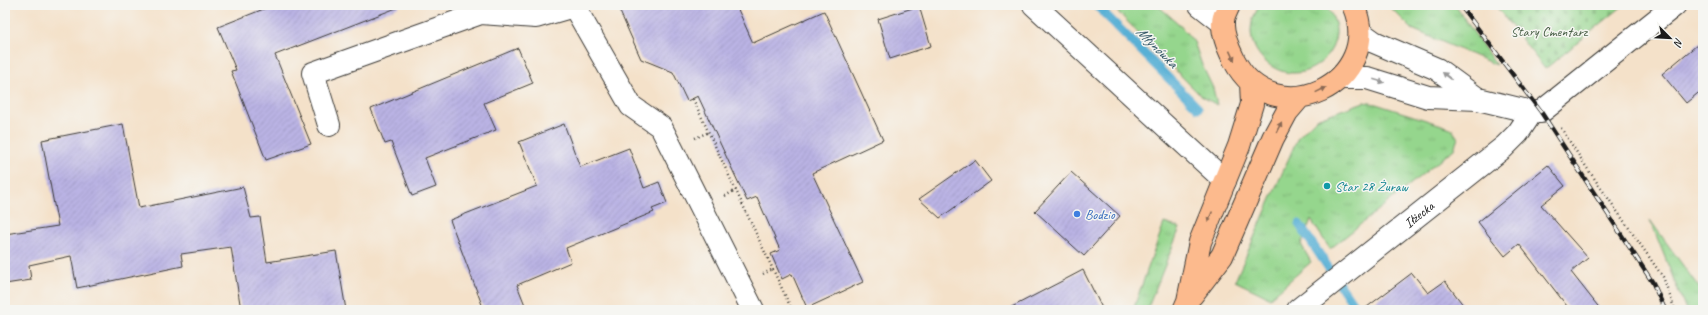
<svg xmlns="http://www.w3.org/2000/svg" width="1708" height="315" font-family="Caveat,sans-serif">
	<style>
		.grass { fill: url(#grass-tufts); stroke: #587954 }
		.cemetery { fill: url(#cemetery-stones); stroke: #587954 }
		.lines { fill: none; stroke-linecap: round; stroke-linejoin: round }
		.stream { stroke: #58b0d5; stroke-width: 9 }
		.building { fill: url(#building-hatch) }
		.minor-casing { stroke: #3c3a36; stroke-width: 24 }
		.major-casing { stroke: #3c3a36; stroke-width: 24 }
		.path { stroke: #3c3a36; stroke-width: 2.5; stroke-dasharray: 1 3; stroke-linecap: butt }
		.minor { stroke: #fff; stroke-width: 22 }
		.major { stroke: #fcba8d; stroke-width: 22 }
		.rail-casing { stroke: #1c1c1c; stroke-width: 4.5 }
		.rail { stroke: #f6f6f2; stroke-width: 3; stroke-dasharray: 9; stroke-linecap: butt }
		.oneway { fill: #8c6b54 }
		.oneway2 { fill: #999 }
		.culture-dot { fill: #0f9aa8; stroke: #f6f6f2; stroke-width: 1.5 }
		.shop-dot { fill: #3f7fe0; stroke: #f6f6f2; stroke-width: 1.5 }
		.labels { text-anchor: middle; stroke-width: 3; stroke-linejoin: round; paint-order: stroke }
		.park-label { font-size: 14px; fill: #465d44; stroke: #f6f6f2 }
		.culture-label { font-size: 14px; fill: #0d838f; stroke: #f6f6f2; text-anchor: start }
		.shop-label { font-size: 14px; fill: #366cbe; stroke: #f6f6f2; text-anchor: start }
		.street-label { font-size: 14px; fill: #1c1c1c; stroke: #f6f6f2 }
		.water-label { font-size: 15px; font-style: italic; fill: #345766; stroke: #f6f6f2 }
	</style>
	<defs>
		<pattern id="grass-tufts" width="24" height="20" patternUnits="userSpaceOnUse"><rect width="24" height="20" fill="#95d68d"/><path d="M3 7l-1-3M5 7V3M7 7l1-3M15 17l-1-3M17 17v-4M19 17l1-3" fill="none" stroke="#80b779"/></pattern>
		<pattern id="cemetery-stones" width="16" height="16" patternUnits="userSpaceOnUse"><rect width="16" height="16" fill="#95d68d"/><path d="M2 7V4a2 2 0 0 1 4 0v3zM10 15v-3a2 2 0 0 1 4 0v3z" fill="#80b779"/></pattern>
		<pattern id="building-hatch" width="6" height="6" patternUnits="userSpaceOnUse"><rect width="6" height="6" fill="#bab3e4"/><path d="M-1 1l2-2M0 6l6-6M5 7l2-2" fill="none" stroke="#9f99c3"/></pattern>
	</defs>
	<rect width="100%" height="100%" fill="#f6f6f2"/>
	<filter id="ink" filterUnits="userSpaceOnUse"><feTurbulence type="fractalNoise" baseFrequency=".025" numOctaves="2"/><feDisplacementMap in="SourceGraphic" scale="8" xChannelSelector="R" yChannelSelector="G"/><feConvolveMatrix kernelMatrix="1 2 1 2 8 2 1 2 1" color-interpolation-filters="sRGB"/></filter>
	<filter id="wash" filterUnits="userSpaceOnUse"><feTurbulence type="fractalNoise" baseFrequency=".012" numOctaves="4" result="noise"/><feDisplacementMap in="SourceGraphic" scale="16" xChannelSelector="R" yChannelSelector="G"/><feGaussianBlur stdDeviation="0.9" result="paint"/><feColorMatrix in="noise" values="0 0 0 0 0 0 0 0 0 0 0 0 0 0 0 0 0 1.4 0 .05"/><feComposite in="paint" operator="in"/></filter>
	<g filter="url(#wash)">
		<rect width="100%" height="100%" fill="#f4e1c9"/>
		<path class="grass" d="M1111,5H1157L1178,23L1194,42L1202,65L1213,88L1217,105L1201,96Z
			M1260,5H1326C1331,13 1337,23 1336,34C1334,55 1314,74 1292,73C1270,72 1251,52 1251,31C1251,21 1255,13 1260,5Z
			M1388,5H1455L1496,65L1412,29Z
			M1364,102L1376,104L1451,128L1458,138L1454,149L1330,249L1311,220L1301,244L1311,262L1270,298L1235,281L1298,137L1316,119Z
			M1650,220L1703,293V310H1686Z
			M1164,223L1180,228L1147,310H1133Z"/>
		<path class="cemetery" d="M1495,5H1624L1545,69Z"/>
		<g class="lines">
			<path class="stream" d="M1096,5L1198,108
				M1299,224L1357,310"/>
		</g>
		<g id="blocks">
			<path class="building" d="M274,5H399V7L275,55L311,144L266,160L231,71L236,70L218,27Z
				M617,5H736L753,43L824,11L883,140L812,173L863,282L807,308L792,274L782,279L771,254L780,250L757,197L747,201L698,96L687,101L673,72L641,59Z
				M919,6L931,46L890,59L878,19Z
				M1703,40V89L1686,103L1662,74Z
				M518,48L533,83L484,103L496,130L425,158L436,187L412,196L391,142L385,144L371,109Z
				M123,124L139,208L243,187L251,218L260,217L267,262L336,251L346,310H241L231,247L181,254L183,266L77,288L71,256L29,265L31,280L5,284V234L58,226L42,140Z
				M564,124L580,167L629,148L644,188L659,182L667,203L652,209L654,212L566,248L571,262L517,285L527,310H484L450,220L537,186L519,142Z
				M975,160L991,181L940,218L919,199Z
				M1548,165L1565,186L1541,205L1588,258L1571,272L1601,310H1570L1519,244L1505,256L1478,222Z
				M1071,172L1120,216L1084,256L1035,211Z
				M1083,270L1103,310H1006L1066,279Z
				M1412,273L1428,293L1445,281L1467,310H1363Z"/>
		</g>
	</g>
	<g filter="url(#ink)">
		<use href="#blocks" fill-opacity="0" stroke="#3c3a36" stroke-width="1"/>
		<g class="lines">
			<defs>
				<g id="minor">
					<path d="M1034,5L1225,181"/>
					<path d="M1200,5L1223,23"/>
					<path d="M1360,32L1374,42L1437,69L1478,99"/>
					<path d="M1341,78H1367L1428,97L1478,99L1532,112H1541L1675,5"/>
					<path d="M329,125L313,73L481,13L536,17L574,6L631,106L661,127L753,310"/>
					<path id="s1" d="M1298,310L1504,147L1518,133L1532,112"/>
				</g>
				<path id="major" d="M1229,5C1227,10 1223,17 1223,22C1222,34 1229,50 1234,60C1274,137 1387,82 1353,5
					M1192,295L1222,256L1273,138L1287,112L1299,98
					M1184,310L1188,301L1200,242L1239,146L1252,104L1251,83"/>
			</defs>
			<use href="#minor" class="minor-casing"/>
			<use href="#major" class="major-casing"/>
			<path class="path" d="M1581,5L1583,8L1586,5
				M693,99L792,310
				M1561,128L1587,168L1663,277L1675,310
				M695,138L709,132
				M725,196L736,190
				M763,274L773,269"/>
			<use href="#minor" class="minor"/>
			<use href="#major" class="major"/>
			<defs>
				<path id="rail" d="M1460,5L1541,112L1653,283L1665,310"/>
			</defs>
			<use href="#rail" class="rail-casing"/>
			<use href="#rail" class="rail"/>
		</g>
		<defs><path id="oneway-solid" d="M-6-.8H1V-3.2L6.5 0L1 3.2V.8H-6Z"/></defs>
		<g class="oneway">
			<use href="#oneway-solid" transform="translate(1232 56) rotate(65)"/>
			<use href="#oneway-solid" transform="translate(1321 90) rotate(-26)"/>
			<use href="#oneway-solid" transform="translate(1279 127) rotate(-63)"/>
			<use href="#oneway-solid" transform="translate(1210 217) rotate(113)"/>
		</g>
		<g class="oneway2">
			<use href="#oneway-solid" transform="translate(1447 76) rotate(-143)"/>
			<use href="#oneway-solid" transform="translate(1379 81) rotate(16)"/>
		</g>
	</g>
	<circle class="culture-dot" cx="1327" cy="186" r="4"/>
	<circle class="shop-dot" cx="1077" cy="214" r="4"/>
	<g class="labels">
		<g class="park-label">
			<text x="1549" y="36">Stary Cmentarz</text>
		</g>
		<g class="culture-label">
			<text x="1335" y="191">Star 28 Żuraw</text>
		</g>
		<g class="shop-label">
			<text x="1085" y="219">Bodzio</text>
		</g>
		<g class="street-label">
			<text dy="5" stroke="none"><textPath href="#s1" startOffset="154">Iłżecka</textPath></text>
		</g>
		<g class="water-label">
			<text transform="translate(1157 47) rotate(45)" y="5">Młynówka</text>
		</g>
	</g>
	<rect width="1708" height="315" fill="none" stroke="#f6f6f2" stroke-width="20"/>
	<g transform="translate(1670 38) rotate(114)" stroke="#f6f6f2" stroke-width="3" paint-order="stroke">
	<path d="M0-3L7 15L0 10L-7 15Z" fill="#1c1c1c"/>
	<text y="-6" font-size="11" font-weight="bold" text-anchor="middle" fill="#1c1c1c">N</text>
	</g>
</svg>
